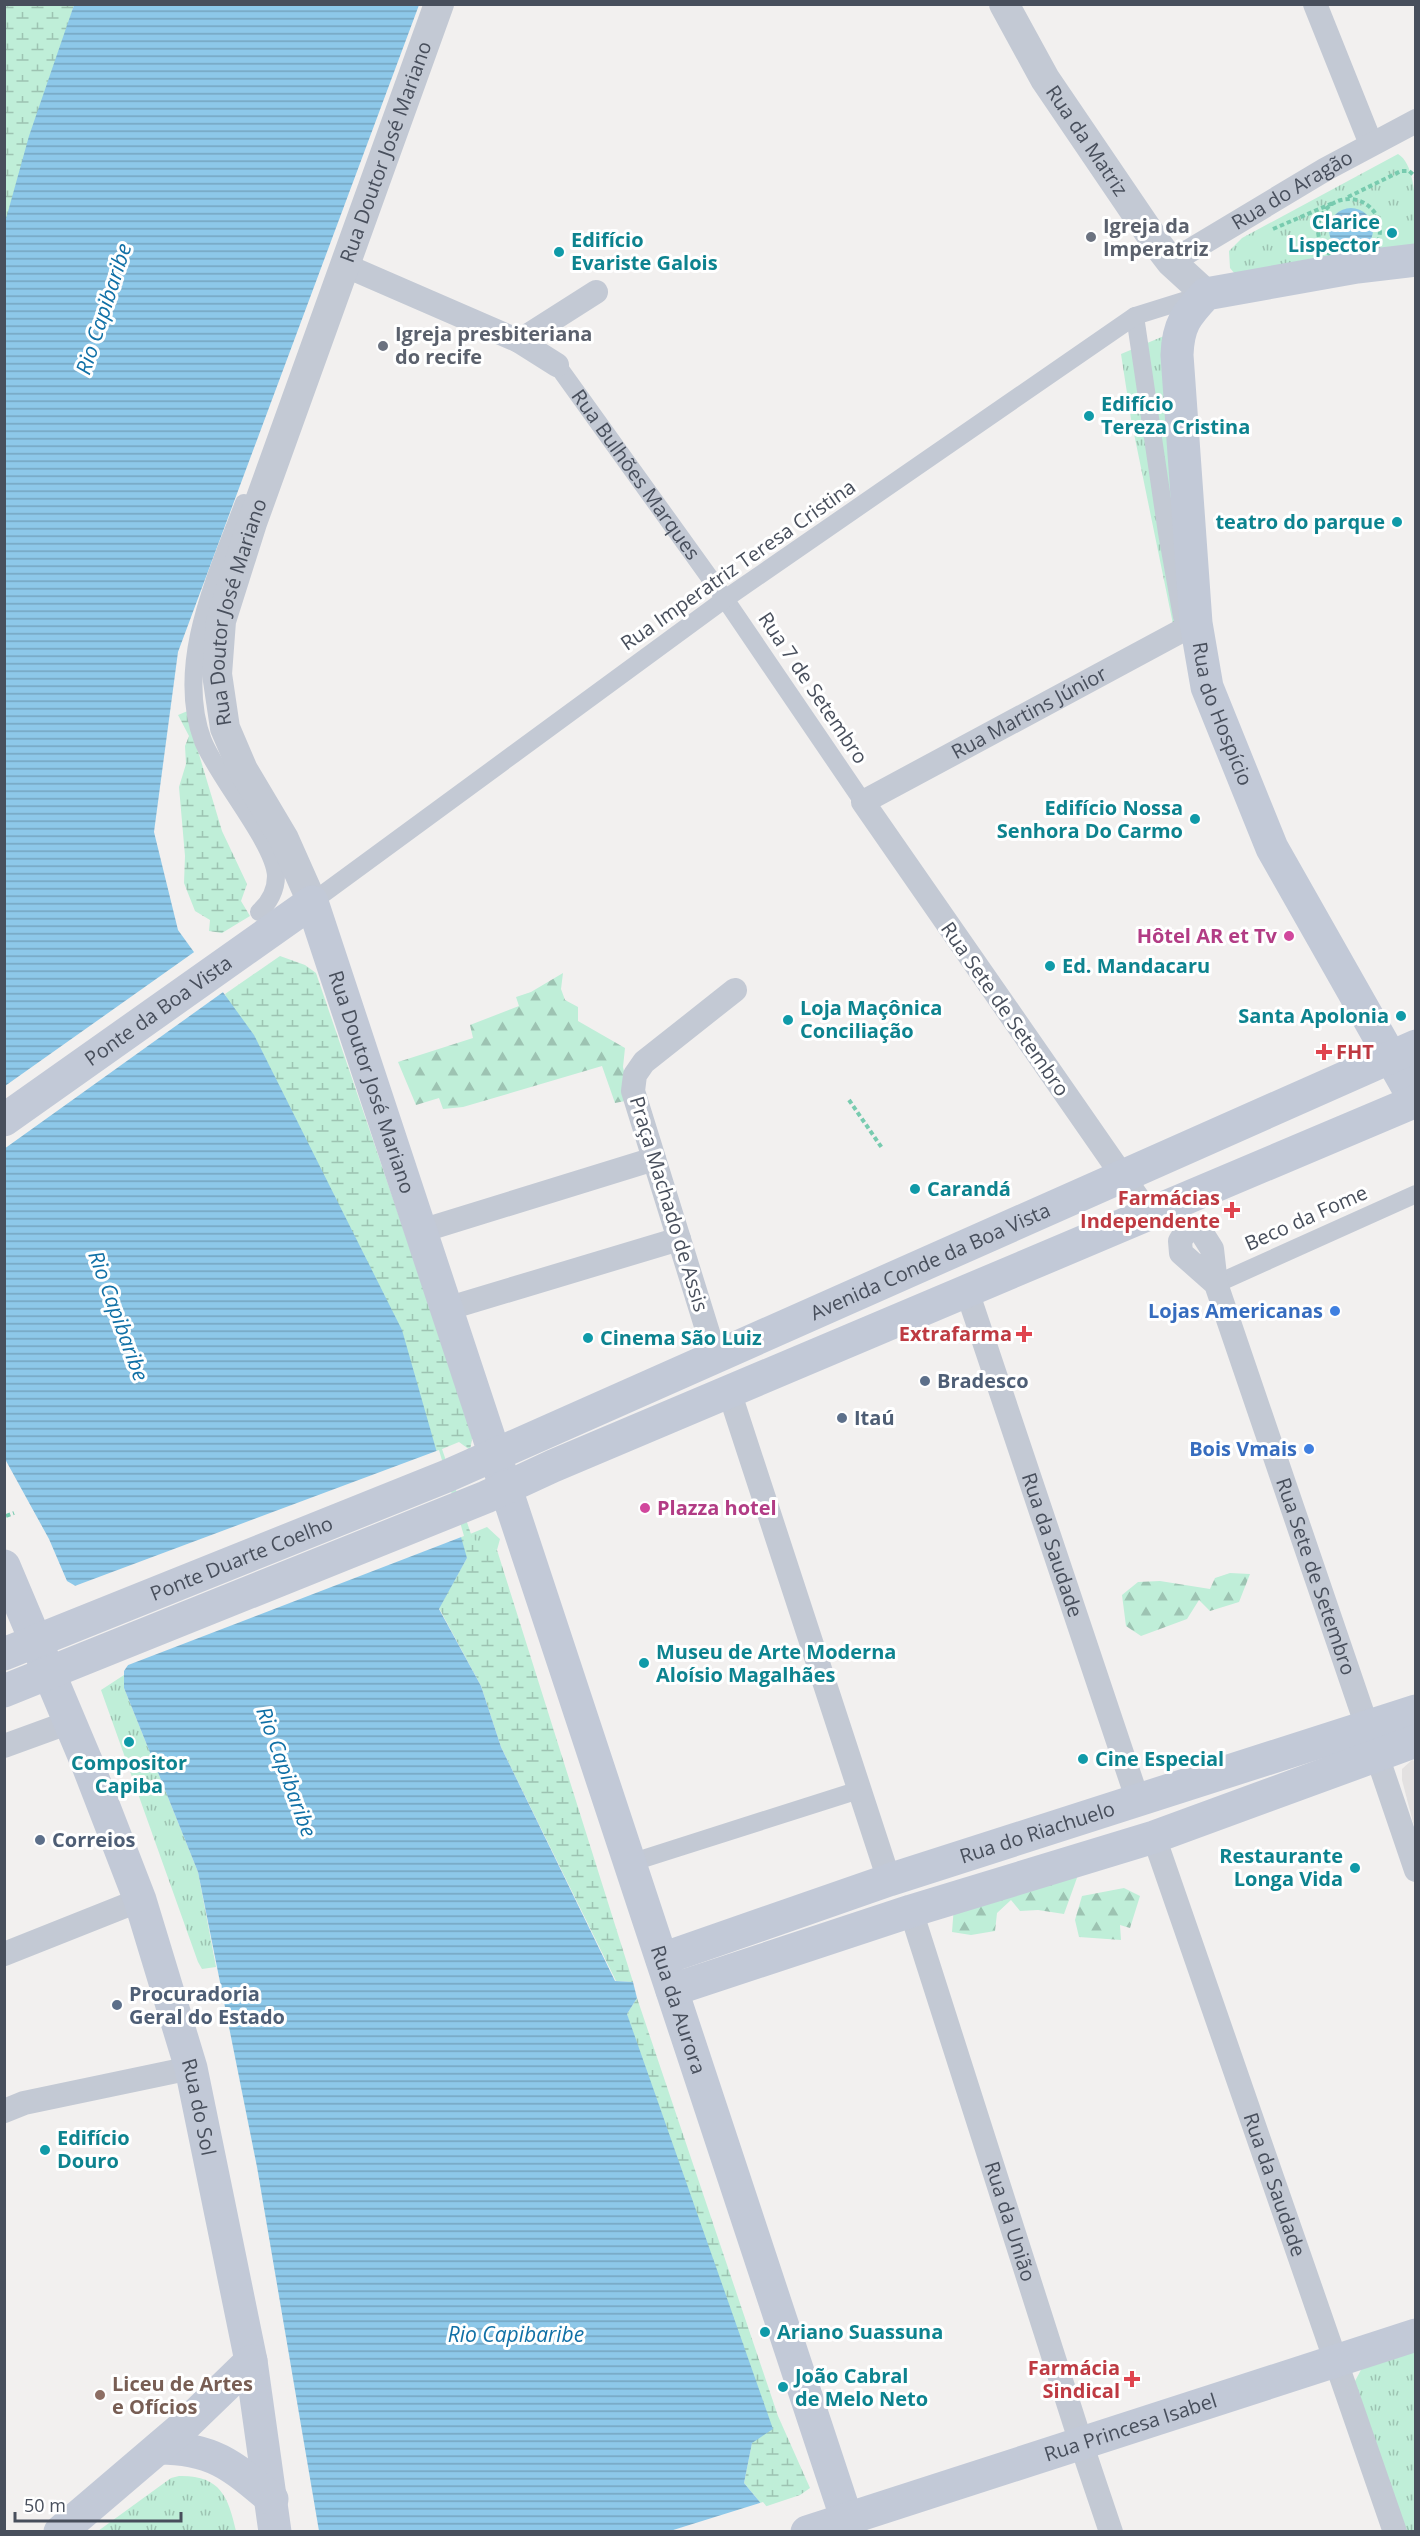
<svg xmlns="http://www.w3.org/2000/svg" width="1420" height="2536" font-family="'Open Sans',sans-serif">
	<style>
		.education { fill: #e3e1e1 }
		.forest { fill: url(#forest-firs) }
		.wetland { fill: url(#wetland-marsh) }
		.park { fill: url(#park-tufts) }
		.water { fill: url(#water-rules) }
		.pier { fill: #f2f0ef }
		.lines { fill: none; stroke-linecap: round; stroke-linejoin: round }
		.path { stroke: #78cbaf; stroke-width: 4; stroke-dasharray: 4.5 3; stroke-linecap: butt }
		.pedestrian { stroke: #c3c9d4; stroke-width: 18 }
		.minor { stroke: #c3c9d4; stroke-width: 24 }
		.tertiary { stroke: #c3c9d4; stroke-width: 30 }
		.secondary { stroke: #c2c9d7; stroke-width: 33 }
		.culture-dot { fill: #0f9aa8; stroke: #fff; stroke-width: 2 }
		.worship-dot { fill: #6b7280; stroke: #fff; stroke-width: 2 }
		.hotel-dot { fill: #d1479c; stroke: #fff; stroke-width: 2 }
		.health-dot { fill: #e0444e; stroke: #fff; stroke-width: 2 }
		.shop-dot { fill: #3f7fe0; stroke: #fff; stroke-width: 2 }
		.service-dot { fill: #5c6f8a; stroke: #fff; stroke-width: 2 }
		.education-dot { fill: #8d6e63; stroke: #fff; stroke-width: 2 }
		.labels { text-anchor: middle; stroke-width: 6; stroke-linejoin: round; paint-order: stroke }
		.street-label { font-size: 20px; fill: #484f5c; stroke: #fff }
		.culture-label { font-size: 20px; font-weight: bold; fill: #0d838f; stroke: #fff; text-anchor: start }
		.worship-label { font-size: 20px; font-weight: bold; fill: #5b616d; stroke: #fff; text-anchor: start }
		.hotel-label { font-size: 20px; font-weight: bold; fill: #b23c85; stroke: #fff; text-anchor: end }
		.health-label { font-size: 20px; font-weight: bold; fill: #be3a42; stroke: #fff; text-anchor: end }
		.shop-label { font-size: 20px; font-weight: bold; fill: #366cbe; stroke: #fff; text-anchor: end }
		.service-label { font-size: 20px; font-weight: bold; fill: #4e5e75; stroke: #fff; text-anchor: start }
		.education-label { font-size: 20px; font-weight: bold; fill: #785e54; stroke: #fff; text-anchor: start }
		.water-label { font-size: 21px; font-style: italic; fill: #1070a6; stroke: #fff }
	</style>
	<defs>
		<pattern id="forest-firs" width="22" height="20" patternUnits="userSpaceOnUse" patternTransform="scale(1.5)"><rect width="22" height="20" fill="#bfeed8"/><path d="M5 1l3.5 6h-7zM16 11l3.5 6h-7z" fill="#9dc3b2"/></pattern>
		<pattern id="wetland-marsh" width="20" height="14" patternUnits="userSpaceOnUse" patternTransform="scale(1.5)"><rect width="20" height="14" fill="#bfeed8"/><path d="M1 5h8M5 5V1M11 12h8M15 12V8" fill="none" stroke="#9dc3b2"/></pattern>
		<pattern id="park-tufts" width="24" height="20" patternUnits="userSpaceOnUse" patternTransform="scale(1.5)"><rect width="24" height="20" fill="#bfeed8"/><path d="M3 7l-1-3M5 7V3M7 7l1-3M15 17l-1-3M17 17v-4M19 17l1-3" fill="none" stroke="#9dc3b2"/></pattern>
		<pattern id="water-rules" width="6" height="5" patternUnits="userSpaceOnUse" patternTransform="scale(1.5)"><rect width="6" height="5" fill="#8dc8e9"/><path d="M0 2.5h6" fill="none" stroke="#75a5c0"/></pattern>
	</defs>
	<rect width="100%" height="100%" fill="#f2f0ef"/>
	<path class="education" d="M1412,1760L1415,1761V1830L1402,1780V1769Z"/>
	<path class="forest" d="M563,973L561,989L565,1000L578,1007V1021L625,1048L623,1067L630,1100L615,1103L602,1066L463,1107L443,1109L439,1098L416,1105L398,1062L473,1038L470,1025L519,1006L516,997L531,992Z
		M1230,1573L1250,1574L1239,1602L1210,1611L1199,1600L1187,1619L1141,1636L1126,1626L1122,1595L1138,1582L1160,1581L1210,1589L1215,1578Z
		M1078,1875L1064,1914L1038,1910L1020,1911L1011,1900L997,1913L995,1931L971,1935L952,1932L954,1906Z
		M1124,1888L1140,1896L1130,1928L1120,1925L1121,1940L1079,1937L1075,1920L1082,1896Z"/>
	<path class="wetland" d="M5,5H74L5,226Z
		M190,710L198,751L222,831L247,884L241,901L250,916L222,933L209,931L210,920L195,911L184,883L185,856L179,787L186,764L185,746L189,736L178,715Z
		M280,956L305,965L316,973L473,1433L470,1450L459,1442L442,1449L472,1537L497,1550L633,1982L616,1981L501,1747L481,1686L439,1608L467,1558L225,994Z
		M637,1998L778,2416L810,2488L800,2495L764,2507L744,2483L752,2443L627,2014Z"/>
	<path class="park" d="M1398,154C1420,167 1415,226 1415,253L1235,274L1230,268L1229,251L1242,238Z
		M1164,336L1189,615L1173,624L1131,419L1121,354Z
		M487,1527L500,1539L497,1550L476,1542L470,1534Z
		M124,1675V1688L198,1872L216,1967L202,1969L198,1962L101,1690Z
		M1415,2347V2531H1405L1354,2383L1363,2366Z
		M179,2476C220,2475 228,2496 236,2531H98L171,2478Z"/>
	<path class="water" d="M74,5H419L178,652L154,832L178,930L254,1035L402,1330L467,1558L439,1609L481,1686L501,1747L615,1981L633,1982L637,1998L627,2014L773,2429L752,2443L744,2483L784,2531H319L257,2167L198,1872L124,1688V1671L128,1665L79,1588L67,1581L49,1539L5,1459L4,226L29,136Z
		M1329 230a22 22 0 1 1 44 0a22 22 0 1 1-44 0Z"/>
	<path class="pier" d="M197,950L226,990L4,1149L5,1086Z
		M439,1450L464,1536L123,1667L125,1665L83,1597L72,1587Z
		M763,2502L787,2532L670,2531Z"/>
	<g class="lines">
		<path class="path" d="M1348,197L1401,171H1409L1416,177
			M1318 230a31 31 0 1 1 62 0a31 31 0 1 1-62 0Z
			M1273,229L1333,203
			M849,1100L882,1148
			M6,1516L14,1513"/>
		<g class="pedestrian">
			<path d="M1135,316L1167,533L1182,617"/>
			<path id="s1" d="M557,365L725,599L863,802"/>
			<path d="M244,503C217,575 174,664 203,741C218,778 275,844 276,876C276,890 269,903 259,912"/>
			<path d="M312,902L725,599L1135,316L1199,296"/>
			<path d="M1216,1284L1416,1194"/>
			<path d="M630,1863L859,1790"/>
		</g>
		<g class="minor">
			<path d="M1315,4L1371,144"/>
			<path id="s2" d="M1171,262L1326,169L1416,121"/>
			<path d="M344,265L519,341L557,365"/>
			<path d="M519,341L596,292"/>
			<path id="s3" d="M1149,1214L863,802L1196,623"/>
			<path d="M421,1231L654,1159"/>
			<path id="s4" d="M1216,1284L1181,1253L1180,1241L1188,1228L1200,1230L1212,1249L1216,1284L1416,1870"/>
			<path id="s5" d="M967,1291L1138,1801"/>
			<path d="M446,1309L679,1239"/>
			<path d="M715,1355L633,1091L635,1075L644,1062L735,990"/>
			<path d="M729,1391L889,1880"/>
			<path d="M4,1746L70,1722"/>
			<path id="s6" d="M1154,1837L1395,2532"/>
			<path id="s7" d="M911,1911L1081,2443L1111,2532"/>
			<path d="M4,1954L140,1900"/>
			<path d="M4,2111L24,2103L191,2068"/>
		</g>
		<g class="tertiary">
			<path id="s8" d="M1004,4L1045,79L1155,241L1171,262L1206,294"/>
			<path id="s9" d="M312,902L284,839L243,770L225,728L217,674L221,621L252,523L439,4"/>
		</g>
		<g class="secondary">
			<path id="s10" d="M1416,260L1357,267L1206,294C1186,315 1178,325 1177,355L1196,623L1207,687L1272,848L1416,1102"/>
			<path id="s11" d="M4,1120L312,902L851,2532"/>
			<path id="s12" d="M4,1566L87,1763L140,1900L191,2068L251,2361L275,2532"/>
			<path id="s13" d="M4,1654L447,1476L1416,1046"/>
			<path d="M4,1691L486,1497L553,1466L1416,1101"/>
			<path id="s14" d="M662,1959L889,1880L1416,1711"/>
			<path d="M672,1990L911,1911L1154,1837L1416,1741"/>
			<path d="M159,2448C213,2448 233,2466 272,2499"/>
			<path d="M60,2532L183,2427L251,2361"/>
			<path id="s15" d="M807,2532L1416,2335"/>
		</g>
	</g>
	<g class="culture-dot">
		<circle cx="1392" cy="233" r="6"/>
		<circle cx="559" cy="252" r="6"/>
		<circle cx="1089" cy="416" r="6"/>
		<circle cx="1397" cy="522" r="6"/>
		<circle cx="1195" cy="819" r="6"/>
		<circle cx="1050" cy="966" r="6"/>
		<circle cx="1401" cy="1016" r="6"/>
		<circle cx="788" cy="1020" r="6"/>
		<circle cx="915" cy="1189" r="6"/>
		<circle cx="588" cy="1338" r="6"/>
		<circle cx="644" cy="1663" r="6"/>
		<circle cx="129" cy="1742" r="6"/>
		<circle cx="1083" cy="1759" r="6"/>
		<circle cx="1355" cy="1868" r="6"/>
		<circle cx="45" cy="2150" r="6"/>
		<circle cx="765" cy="2332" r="6"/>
		<circle cx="783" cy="2387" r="6"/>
	</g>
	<g class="worship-dot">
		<circle cx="1091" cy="237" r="6"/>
		<circle cx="383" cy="346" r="6"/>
	</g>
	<g class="hotel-dot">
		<circle cx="1289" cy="936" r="6"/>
		<circle cx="645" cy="1508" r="6"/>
	</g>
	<g class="health-dot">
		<path d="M1321 1043h6v6h6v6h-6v6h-6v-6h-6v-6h6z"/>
		<path d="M1229 1201h6v6h6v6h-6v6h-6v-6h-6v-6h6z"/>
		<path d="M1021 1325h6v6h6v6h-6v6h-6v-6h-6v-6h6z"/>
		<path d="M1129 2370h6v6h6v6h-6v6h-6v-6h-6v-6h6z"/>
	</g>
	<g class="shop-dot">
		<circle cx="1335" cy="1311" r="6"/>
		<circle cx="1309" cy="1449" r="6"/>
	</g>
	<g class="service-dot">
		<circle cx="925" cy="1381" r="6"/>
		<circle cx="842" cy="1418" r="6"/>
		<circle cx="40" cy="1840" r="6"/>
		<circle cx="117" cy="2005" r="6"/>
	</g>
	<circle class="education-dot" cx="100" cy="2395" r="6"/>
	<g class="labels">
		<g class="street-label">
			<text dy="7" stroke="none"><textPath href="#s8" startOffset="160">Rua da Matriz</textPath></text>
			<text dy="7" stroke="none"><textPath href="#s9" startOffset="800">Rua Doutor José Mariano</textPath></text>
			<text dy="7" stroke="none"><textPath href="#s2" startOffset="141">Rua do Aragão</textPath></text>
			<text dy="7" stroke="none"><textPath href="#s1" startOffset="135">Rua Bulhões Marques</textPath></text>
			<text transform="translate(738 565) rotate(-35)" y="7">Rua Imperatriz Teresa Cristina</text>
			<text dy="7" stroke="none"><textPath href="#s9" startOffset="314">Rua Doutor José Mariano</textPath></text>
			<text transform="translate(813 688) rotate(56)" y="7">Rua 7 de Setembro</text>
			<text dy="7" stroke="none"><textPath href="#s3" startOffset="690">Rua Martins Júnior</textPath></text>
			<text dy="7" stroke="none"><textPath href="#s10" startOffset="646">Rua do Hospício</textPath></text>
			<text transform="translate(1005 1009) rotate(55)" y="7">Rua Sete de Setembro</text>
			<text dy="7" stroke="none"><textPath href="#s11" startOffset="189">Ponte da Boa Vista</textPath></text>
			<text dy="7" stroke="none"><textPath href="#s11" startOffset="567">Rua Doutor José Mariano</textPath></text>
			<text transform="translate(669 1204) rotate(73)" y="7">Praça Machado de Assis</text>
			<text transform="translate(1306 1218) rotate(-24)" y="7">Beco da Fome</text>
			<text dy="7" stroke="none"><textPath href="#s13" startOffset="1006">Avenida Conde da Boa Vista</textPath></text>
			<text dy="7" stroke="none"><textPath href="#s5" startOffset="268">Rua da Saudade</textPath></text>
			<text dy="7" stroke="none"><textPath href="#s13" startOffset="256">Ponte Duarte Coelho</textPath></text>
			<text dy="7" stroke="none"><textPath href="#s4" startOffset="453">Rua Sete de Setembro</textPath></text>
			<text dy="7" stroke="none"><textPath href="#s14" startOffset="396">Rua do Riachuelo</textPath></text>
			<text dy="7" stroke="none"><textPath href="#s11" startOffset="1544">Rua da Aurora</textPath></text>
			<text dy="7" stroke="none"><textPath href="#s12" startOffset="576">Rua do Sol</textPath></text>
			<text dy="7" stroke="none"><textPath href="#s6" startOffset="368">Rua da Saudade</textPath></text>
			<text dy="7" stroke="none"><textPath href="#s7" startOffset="326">Rua da União</textPath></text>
			<text dy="7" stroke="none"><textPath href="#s15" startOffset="340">Rua Princesa Isabel</textPath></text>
		</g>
		<g class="culture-label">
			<text x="1380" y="229" text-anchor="end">Clarice<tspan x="1380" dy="23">Lispector</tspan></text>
			<text x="571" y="247">Edifício<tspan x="571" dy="23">Evariste Galois</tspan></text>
			<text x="1101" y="411">Edifício<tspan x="1101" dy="23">Tereza Cristina</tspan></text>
			<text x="1385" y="529" text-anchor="end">teatro do parque</text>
			<text x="1183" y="815" text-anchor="end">Edifício Nossa<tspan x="1183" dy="23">Senhora Do Carmo</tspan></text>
			<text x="1062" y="973">Ed. Mandacaru</text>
			<text x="800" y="1015">Loja Maçônica<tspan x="800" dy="23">Conciliação</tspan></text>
			<text x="1389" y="1023" text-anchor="end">Santa Apolonia</text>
			<text x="927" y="1196">Carandá</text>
			<text x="600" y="1345">Cinema São Luiz</text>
			<text x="656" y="1659">Museu de Arte Moderna<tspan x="656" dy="23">Aloísio Magalhães</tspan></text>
			<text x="1095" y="1766">Cine Especial</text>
			<text x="129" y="1770" text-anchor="middle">Compositor<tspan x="129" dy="23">Capiba</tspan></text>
			<text x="1343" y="1863" text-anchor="end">Restaurante<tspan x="1343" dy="23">Longa Vida</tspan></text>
			<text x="57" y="2145">Edifício<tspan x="57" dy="23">Douro</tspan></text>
			<text x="777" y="2339">Ariano Suassuna</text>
			<text x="795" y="2383">João Cabral<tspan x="795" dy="23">de Melo Neto</tspan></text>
		</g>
		<g class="worship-label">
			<text x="1103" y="233">Igreja da<tspan x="1103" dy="23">Imperatriz</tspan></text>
			<text x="395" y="341">Igreja presbiteriana<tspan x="395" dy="23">do recife</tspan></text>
		</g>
		<g class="hotel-label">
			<text x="1277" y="943">Hôtel AR et Tv</text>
			<text x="657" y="1515" text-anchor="start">Plazza hotel</text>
		</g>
		<g class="health-label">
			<text x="1336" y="1059" text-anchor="start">FHT</text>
			<text x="1220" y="1205">Farmácias<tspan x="1220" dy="23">Independente</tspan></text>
			<text x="1012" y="1341">Extrafarma</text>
			<text x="1120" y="2375">Farmácia<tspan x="1120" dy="23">Sindical</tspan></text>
		</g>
		<g class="shop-label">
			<text x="1323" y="1318">Lojas Americanas</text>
			<text x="1297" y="1456">Bois Vmais</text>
		</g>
		<g class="service-label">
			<text x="937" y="1388">Bradesco</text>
			<text x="854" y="1425">Itaú</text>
			<text x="52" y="1847">Correios</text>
			<text x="129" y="2001">Procuradoria<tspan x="129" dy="23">Geral do Estado</tspan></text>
		</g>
		<g class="education-label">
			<text x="112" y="2391">Liceu de Artes<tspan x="112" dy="23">e Ofícios</tspan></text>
		</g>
		<g class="water-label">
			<text transform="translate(104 309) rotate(-72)" y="7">Rio Capibaribe</text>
			<text transform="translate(118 1316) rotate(70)" y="7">Rio Capibaribe</text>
			<text transform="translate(286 1772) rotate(70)" y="7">Rio Capibaribe</text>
			<text x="516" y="2342">Rio Capibaribe</text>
		</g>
	</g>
	<rect width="1420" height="2536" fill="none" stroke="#484f5c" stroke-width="12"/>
	<path d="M15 2512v9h166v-9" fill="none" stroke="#484f5c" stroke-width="3"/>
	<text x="24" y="2512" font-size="18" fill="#484f5c" stroke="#ffffff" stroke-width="4.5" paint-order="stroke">50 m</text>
</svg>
